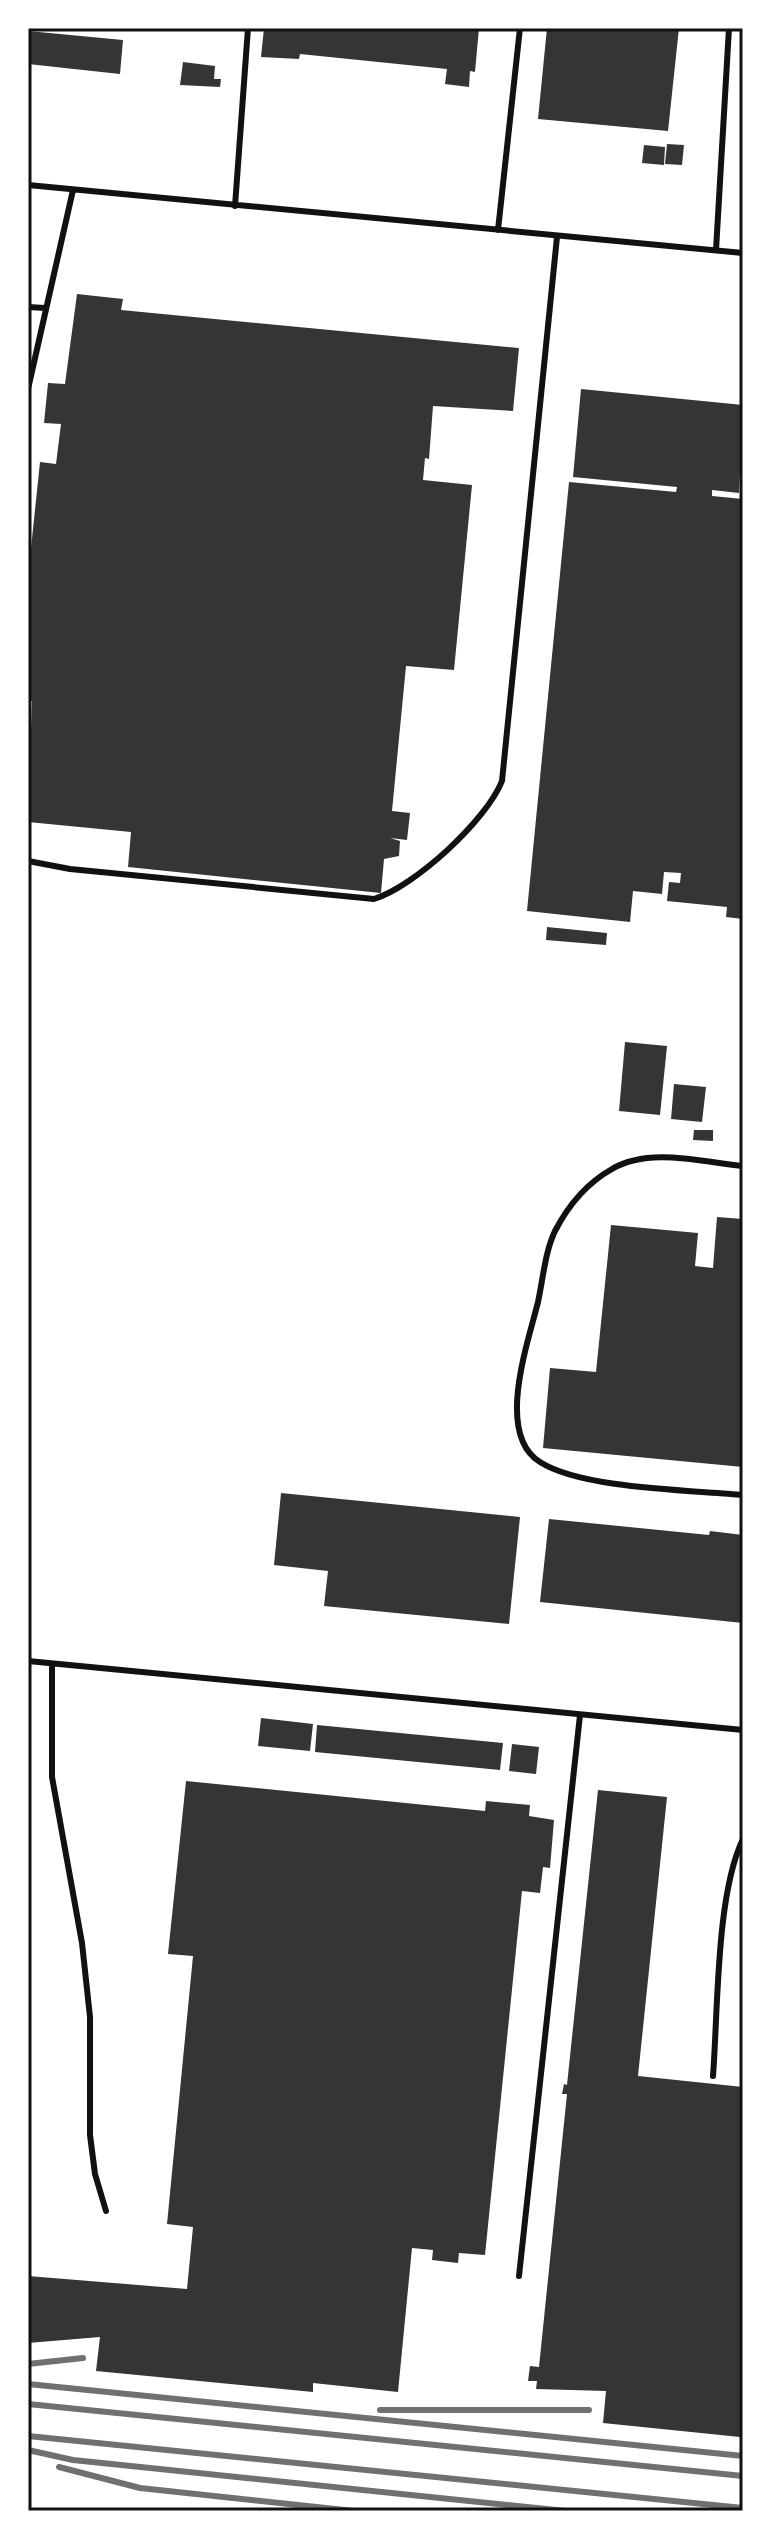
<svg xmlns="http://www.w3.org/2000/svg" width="771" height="2539" font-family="'Noto Sans',sans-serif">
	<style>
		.building { fill: #353535 }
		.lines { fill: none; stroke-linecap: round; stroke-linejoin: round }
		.service { stroke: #111; stroke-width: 6 }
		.rail { stroke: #707070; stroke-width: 6 }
		.neatline { fill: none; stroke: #111; stroke-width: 3 }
	</style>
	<rect width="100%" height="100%" fill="#fff"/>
	<path class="building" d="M264,28H479L475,72L470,71L469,87L445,84L447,69L300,54L299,59L261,57Z
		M547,28H679L668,131L538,119Z
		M28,31L123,40L120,74L28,64Z
		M183,62L215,66L214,79H221L220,87L180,85Z
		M667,144L684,145L682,165L665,164Z
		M644,145L665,147L664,165L642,163Z
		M77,294L123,299L121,310L519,348L513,411L433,406L429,459L425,458L423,480L472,485L454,670L406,666L392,811L410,813L407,840L390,838L400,841L399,856L384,859L381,893L128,867L131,832L28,822L32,701L28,700V577L40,462L56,464L61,424L44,423L48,383L65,384Z
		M581,389L743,405L739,493L712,490V496L743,499V919L726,917L727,907L667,901L669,882L680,883L681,873L664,872L662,894L633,891L630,922L527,911L569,482L676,492L677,487L573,477Z
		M547,927L607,933L606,945L546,940Z
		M625,1042L667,1046L660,1115L619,1111Z
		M674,1084L706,1087L702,1122L671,1119Z
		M694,1130H713V1141L693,1140Z
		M717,1217L743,1219V1467L543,1448L550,1368L596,1372L611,1225L698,1233L695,1266L713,1268Z
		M281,1493L520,1517L509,1624L324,1606L328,1571L274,1565Z
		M549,1519L709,1535L710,1531L743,1535V1623L540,1602Z
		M261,1718L313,1724L310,1751L258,1746Z
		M317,1725L503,1743L500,1770L315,1752Z
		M512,1744L539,1747L536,1774L509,1771Z
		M186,1781L485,1811L486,1801L530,1805L529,1816L554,1820L550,1868L543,1867L540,1893L522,1891L485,2255L459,2253L458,2263L432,2260L433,2250L412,2248L398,2392L313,2383V2392L96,2371L100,2337L28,2343V2276L187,2289L193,2227L167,2224L193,1956L168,1954Z
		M598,1790L667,1797L638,2076L743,2087V2403L740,2437L603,2423L606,2391L536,2389L537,2381H528L530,2366L539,2367L567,2094H562L564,2084L567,2085Z"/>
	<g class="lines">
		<path class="service" d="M28,185L743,253
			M235,206L248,28
			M498,230L520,28
			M716,250L729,28
			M28,307L45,308
			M28,389L73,190
			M28,861L70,869L374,899C415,886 486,821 502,781L557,237
			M743,1166C702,1162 649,1147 612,1169C587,1183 568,1206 555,1231C545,1252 543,1279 538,1302C528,1343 495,1434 540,1462C582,1489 691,1490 743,1495
			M28,1661L743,1730
			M52,1664V1777L82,1943L90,2017V2135L95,2174L106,2211
			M713,2076C718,2012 716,1894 743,1839
			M519,2276L580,1715"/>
		<path class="rail" d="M28,2364L83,2358
			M28,2384L743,2456
			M28,2404L743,2476
			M380,2410H589
			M28,2436L743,2508
			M28,2450L73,2460L566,2511
			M59,2467L140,2488L354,2511"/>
	</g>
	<rect width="771" height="2539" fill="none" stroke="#ffffff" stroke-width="60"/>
	<rect x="30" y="30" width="711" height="2479" class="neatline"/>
</svg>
